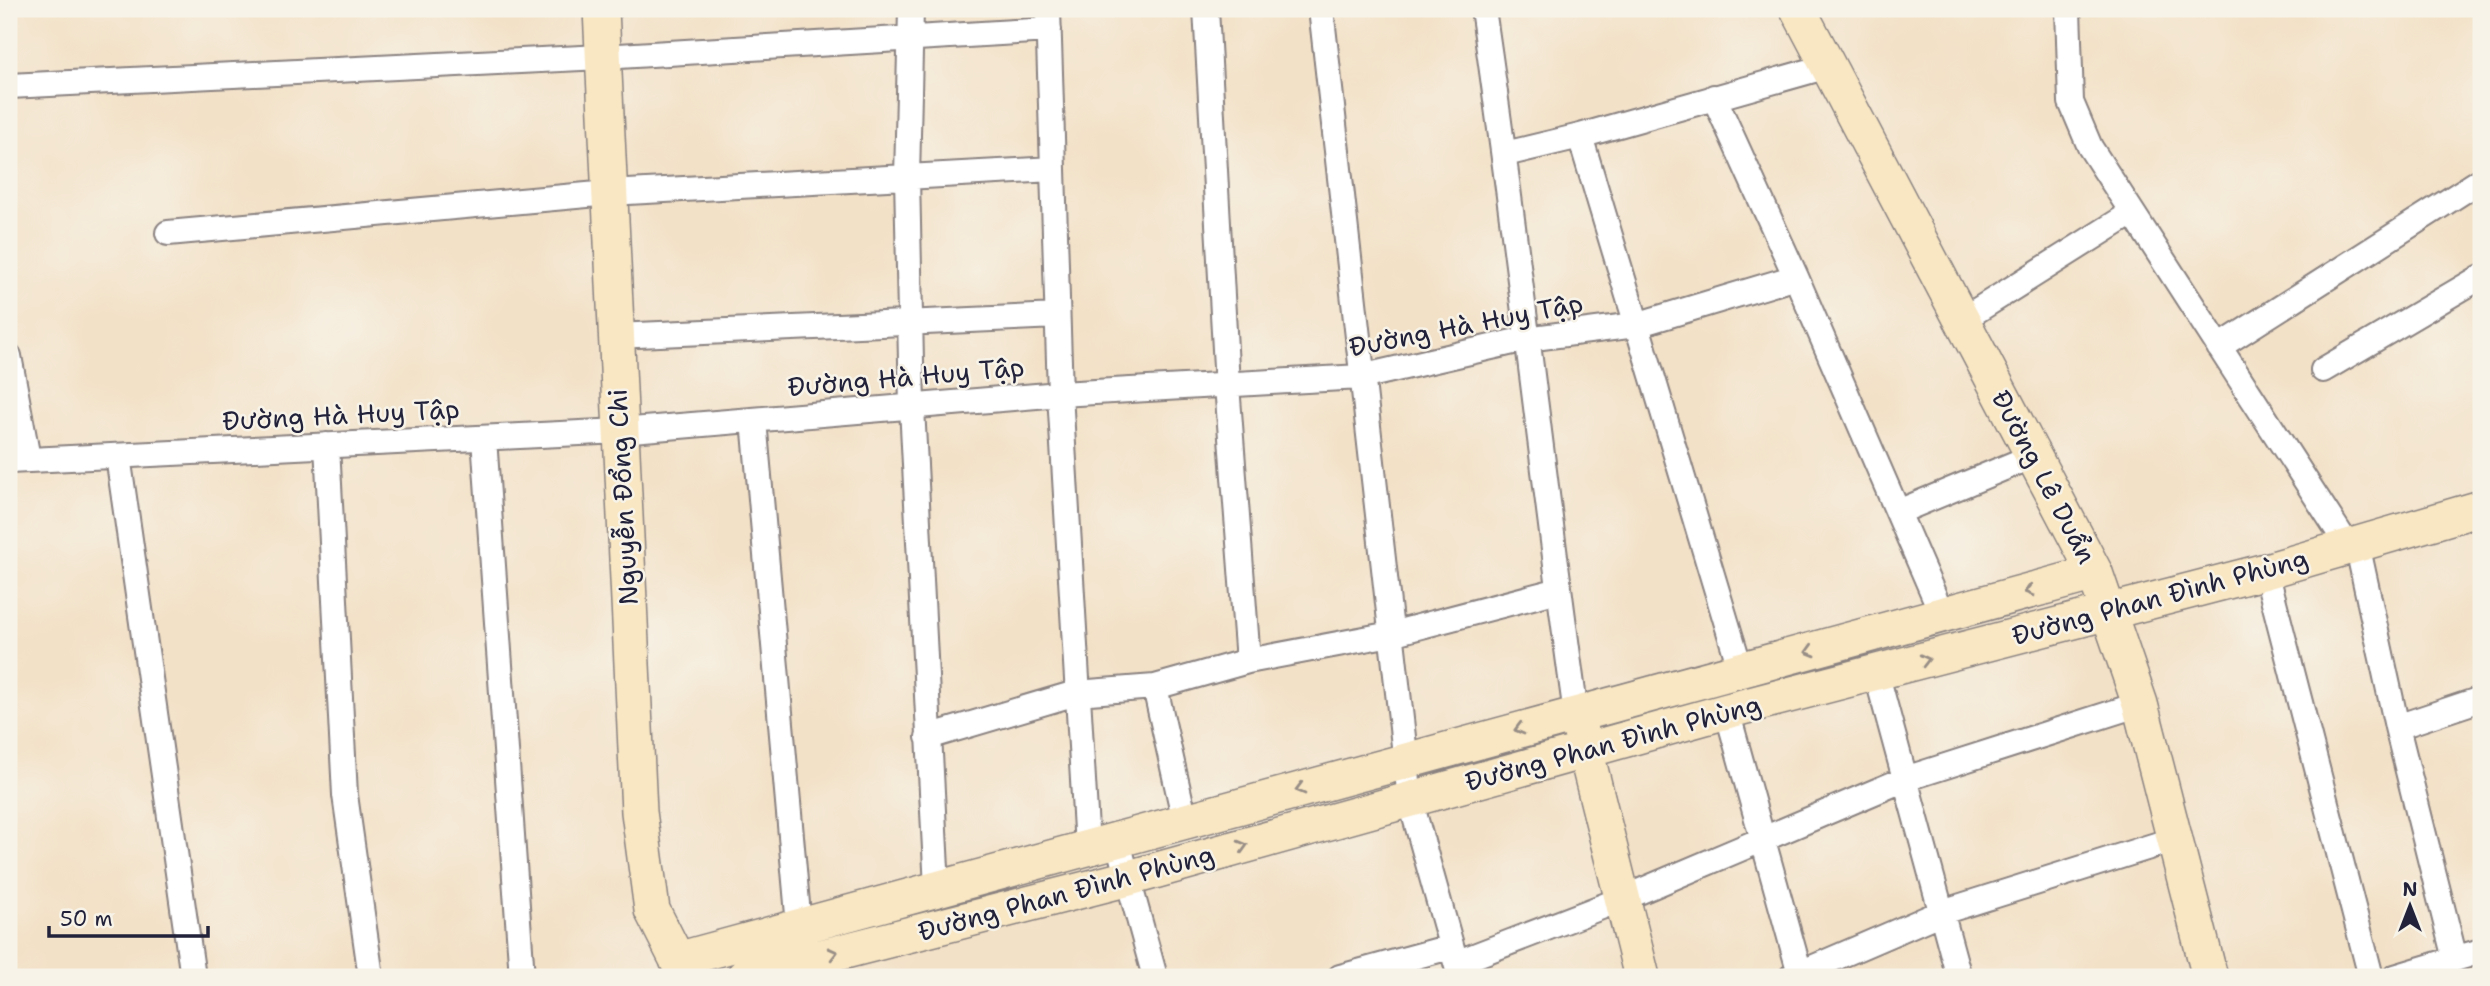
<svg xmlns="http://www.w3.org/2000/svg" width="2490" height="986" font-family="'Shantell Sans',sans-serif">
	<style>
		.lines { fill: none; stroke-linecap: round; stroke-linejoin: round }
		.street-casing { stroke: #8a8281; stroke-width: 28 }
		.secondary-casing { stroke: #8a8281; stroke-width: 38 }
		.street { stroke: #fff; stroke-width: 24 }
		.secondary { stroke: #f9e7c3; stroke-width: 35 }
		.oneway { stroke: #988e86 }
		.labels { text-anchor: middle; stroke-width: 5; stroke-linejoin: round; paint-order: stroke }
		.street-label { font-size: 26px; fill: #22223b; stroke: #f7f3e8 }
	</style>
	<rect width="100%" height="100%" fill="#f7f3e8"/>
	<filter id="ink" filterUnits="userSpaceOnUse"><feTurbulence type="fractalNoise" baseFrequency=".0143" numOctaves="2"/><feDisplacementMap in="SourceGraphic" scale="14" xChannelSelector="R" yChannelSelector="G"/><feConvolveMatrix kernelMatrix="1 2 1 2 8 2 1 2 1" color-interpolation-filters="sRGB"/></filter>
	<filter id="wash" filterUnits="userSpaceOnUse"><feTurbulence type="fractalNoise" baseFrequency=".00686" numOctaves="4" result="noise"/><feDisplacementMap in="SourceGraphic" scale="28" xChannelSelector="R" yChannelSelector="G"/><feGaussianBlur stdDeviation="1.57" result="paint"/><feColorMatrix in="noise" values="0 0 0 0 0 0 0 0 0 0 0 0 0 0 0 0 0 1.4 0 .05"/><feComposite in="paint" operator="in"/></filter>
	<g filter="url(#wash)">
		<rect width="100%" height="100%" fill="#f3e1c7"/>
	</g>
	<g filter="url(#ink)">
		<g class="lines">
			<defs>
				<path id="street" d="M911,9L907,177L912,407L937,888
					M1048,9L1060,394L1087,847
					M1206,9L1227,385L1248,661
					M1321,9L1410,799L1460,977
					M1483,9C1518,243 1543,479 1576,714
					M2068,9L2071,102L2090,147L2348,546
					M9,86L602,57L1049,30
					M1714,97L1796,277L1942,614
					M1580,136L1741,671
					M1505,154L1580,136L1828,66
					M168,233L609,193L1053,169
					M1962,320L2132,213
					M615,336L1057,316
					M2219,347L2481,180
					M9,356L28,459
					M2323,370L2481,277
					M754,420L799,926
					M484,438L522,977
					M327,445L345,795L371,977
					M118,456L193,977
					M9,461L620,431L1060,394L1361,377L1526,339L1636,325L1796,277
					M1898,512L2033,456
					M2357,544L2397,727L2455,959
					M2266,571L2371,977
					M1876,672L1959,977
					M1155,687L1185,821
					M1727,711L1801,977
					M2397,727L2481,699
					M928,737L1076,693L1155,687L1248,661L1391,634L1559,590
					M1117,839L1155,977
					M1456,963L1622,899L1905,779L2140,704
					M1340,977L1450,947
					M1791,977L1942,912L2175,839
					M2395,977L2481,951"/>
				<path id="secondary" d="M601,9L639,812L652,910L686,977
					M1798,9L2095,573L2140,704L2210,977
					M1580,729L1642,977
					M677,960L2095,573
					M744,977L1129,878L1727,711L2266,571L2481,508"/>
			</defs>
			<use href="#street" class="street-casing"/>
			<use href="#secondary" class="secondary-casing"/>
			<use href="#street" class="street"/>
			<use href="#secondary" class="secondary"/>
		</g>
		<defs><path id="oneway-chevron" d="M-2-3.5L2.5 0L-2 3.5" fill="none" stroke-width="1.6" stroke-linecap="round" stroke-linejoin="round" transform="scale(1.75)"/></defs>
		<g class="oneway">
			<use href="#oneway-chevron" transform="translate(2029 591) rotate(165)"/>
			<use href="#oneway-chevron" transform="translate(1810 651) rotate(164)"/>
			<use href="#oneway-chevron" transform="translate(1925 660) rotate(-14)"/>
			<use href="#oneway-chevron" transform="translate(1519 729) rotate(165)"/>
			<use href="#oneway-chevron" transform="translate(1300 789) rotate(165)"/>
			<use href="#oneway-chevron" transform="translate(1243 846) rotate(-16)"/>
			<use href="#oneway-chevron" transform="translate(833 953) rotate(-14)"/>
		</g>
	</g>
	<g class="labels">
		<g class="street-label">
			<text transform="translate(1466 325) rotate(-11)" y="9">Đường Hà Huy Tập</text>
			<text transform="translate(906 377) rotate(-5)" y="9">Đường Hà Huy Tập</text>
			<text transform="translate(341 415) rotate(-3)" y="9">Đường Hà Huy Tập</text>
			<text transform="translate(2044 477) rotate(62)" y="9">Đường Lê Duẩn</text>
			<text transform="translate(623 497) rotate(-93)" y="9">Nguyễn Đổng Chi</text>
			<text transform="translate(2160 597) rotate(-15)" y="9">Đường Phan Đình Phùng</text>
			<text transform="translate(1613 743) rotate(-15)" y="9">Đường Phan Đình Phùng</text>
			<text transform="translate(1066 893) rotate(-15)" y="9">Đường Phan Đình Phùng</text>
		</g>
	</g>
	<rect width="2490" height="986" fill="none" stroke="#f7f3e8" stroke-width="35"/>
	<g transform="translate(2410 906)" stroke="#f7f3e8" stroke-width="5" paint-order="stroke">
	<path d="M0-5L12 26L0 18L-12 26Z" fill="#22223b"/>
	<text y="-10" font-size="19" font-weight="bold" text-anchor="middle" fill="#22223b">N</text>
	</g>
	<path d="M49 926v10h159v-10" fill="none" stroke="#22223b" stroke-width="3.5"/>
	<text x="60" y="926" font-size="21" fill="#22223b" stroke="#f7f3e8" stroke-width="5" paint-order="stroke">50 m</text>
</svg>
